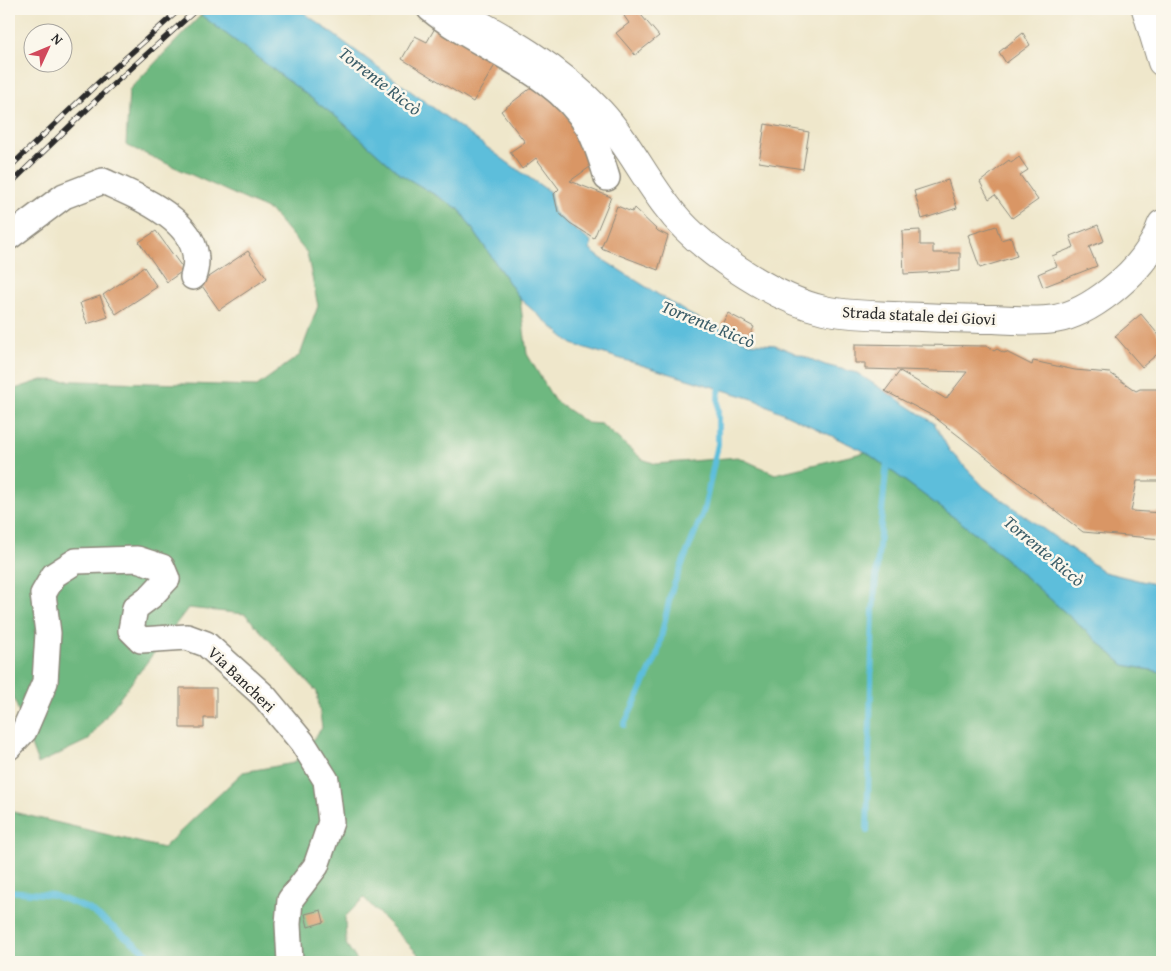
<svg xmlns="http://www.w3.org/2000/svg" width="1171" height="971" font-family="'Gentium Book Plus',serif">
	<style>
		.forest { fill: #6eb880; stroke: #4c7256 }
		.water { fill: #5dbedb; stroke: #447483 }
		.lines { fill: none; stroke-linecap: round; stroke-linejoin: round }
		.stream { stroke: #5dbedb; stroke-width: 6 }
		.building { fill: #d99665 }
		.minor-casing { stroke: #8d897b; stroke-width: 28 }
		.primary-casing { stroke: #8d897b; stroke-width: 30 }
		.minor { stroke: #fff; stroke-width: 25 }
		.primary { stroke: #fff; stroke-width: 28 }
		.rail-casing { stroke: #2b2b2b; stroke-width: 5.5 }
		.rail { stroke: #fbf7ec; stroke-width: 4; stroke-dasharray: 11; stroke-linecap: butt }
		.labels { text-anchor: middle; stroke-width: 5; stroke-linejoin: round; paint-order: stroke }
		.street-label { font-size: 16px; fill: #2b2b2b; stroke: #fbf7ec }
		.water-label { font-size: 18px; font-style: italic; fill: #3c5e69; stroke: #fbf7ec }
	</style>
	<rect width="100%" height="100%" fill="#fbf7ec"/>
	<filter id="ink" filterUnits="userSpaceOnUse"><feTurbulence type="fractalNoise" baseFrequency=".02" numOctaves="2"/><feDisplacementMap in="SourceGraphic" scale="10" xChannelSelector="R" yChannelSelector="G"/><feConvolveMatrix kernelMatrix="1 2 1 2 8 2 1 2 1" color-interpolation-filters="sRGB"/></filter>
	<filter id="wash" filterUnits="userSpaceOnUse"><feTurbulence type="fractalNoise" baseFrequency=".0096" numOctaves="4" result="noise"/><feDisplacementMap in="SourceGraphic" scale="20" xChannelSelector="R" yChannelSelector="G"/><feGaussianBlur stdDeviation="1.12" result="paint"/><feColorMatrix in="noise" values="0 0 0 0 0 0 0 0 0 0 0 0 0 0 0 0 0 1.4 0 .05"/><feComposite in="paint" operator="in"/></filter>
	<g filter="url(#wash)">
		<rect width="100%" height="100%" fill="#efe7cb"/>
		<path class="forest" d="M201,15L339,119L400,174L459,209L520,299L527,354L554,400L587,423L601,424L642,459L656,464L738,457L775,474L866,452L983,539L1124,665L1162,672V962H423L420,956L364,898L345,917L346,944L358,962H9V811L163,848L243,772L294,763L322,728L317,692L245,614L188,608L88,740L38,764L9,685V391L42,380L257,386L300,355L318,306L307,253L271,211L126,145L129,90Z"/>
		<path class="water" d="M208,9H299L511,165L550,192L553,212L591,242L590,250L602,259L689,314L749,343L775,345L825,365L857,373L934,423L949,450L984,487L1104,572L1162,586V672L1124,665L983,539L866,452L753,399L572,344L520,299L459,209L400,174L339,119L201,15Z"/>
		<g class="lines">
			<path class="stream" d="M624,725L657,656L671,592L704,510L718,444V396L722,381
				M867,831L873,610L887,460
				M9,891L53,895L89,909L159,962"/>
		</g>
		<g id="blocks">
			<path class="building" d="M349,9H371L369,17Z
				M633,9H636L659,36L635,55L616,33L629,23L624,16Z
				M436,26L498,60L473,102L402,59L415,36L427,42Z
				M1023,33L1030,45L1006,63L999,52Z
				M536,84L555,99L600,160L570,181L611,197L594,238L570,223L558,212L554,194L559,189L536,158L522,169L510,152L525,142L501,111Z
				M765,124L809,132L803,169L759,162Z
				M1019,157L1028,170L1020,175L1038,200L1012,218L995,195L989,199L980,182L1009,160L1011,163Z
				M948,180L957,208L922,219L914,191Z
				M617,206L632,212L634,208L658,231L668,236L658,270L601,248Z
				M1098,225L1104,241L1089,247L1097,266L1043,287L1038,274L1057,266L1052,256L1074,247L1070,236Z
				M996,226L1001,240L1011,237L1017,256L980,268L968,235Z
				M920,230V245H933V253H960V271L904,274L902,231Z
				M156,231L184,270L167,282L139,242Z
				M248,251L267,278L219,310L200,283Z
				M144,267L157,287L116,314L103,295Z
				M100,296L108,317L87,324L80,303Z
				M728,313L754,327L748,339L722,324Z
				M1141,314L1162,339V350L1142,367L1115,336Z
				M855,344L986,346L994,351L997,349L1004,353L1006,352L1032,365L1033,361L1075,370L1110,373L1136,391L1140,389H1162V481H1137L1131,511L1162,513V539L1083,532L933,416L885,391L900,371L946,399L967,372L865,369V363H855Z
				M180,688H216V718H204V728H180Z
				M321,910L324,922L308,927L305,914Z"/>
		</g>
	</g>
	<g filter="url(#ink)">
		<use href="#blocks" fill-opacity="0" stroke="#8d897b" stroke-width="1"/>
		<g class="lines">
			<defs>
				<path id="minor" d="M430,9C479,50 554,69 588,127C597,143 602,161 607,178
					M9,237L64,196L103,181C140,198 211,225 193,277
					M9,747L24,731L45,682L48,633L43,594L54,575L76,561L137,559L162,567L167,579L151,596L135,608L131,630L141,640L187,637L206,644L264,696L302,742L326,780L331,822L316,866L290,900L288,924L290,962"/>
				<path id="primary" d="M450,9C504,37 558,67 600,112C626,140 643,175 666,205C697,248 772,298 824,310C846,315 870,315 893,316C927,317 960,319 994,319C1013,320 1035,322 1055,319C1090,313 1136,275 1153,244C1157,238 1159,230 1162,224
					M1146,9L1162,62"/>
			</defs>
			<use href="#minor" class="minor-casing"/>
			<use href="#primary" class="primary-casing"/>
			<use href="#minor" class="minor"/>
			<use href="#primary" class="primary"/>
			<defs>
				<path id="rail" d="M9,168L99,82L180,9
					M9,185L107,90L197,9"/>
			</defs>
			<use href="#rail" class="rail-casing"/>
			<use href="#rail" class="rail"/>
		</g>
	</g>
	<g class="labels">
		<g class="street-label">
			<text transform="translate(919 315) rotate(3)" y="6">Strada statale dei Giovi</text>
			<text transform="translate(242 679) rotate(44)" y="6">Via Bancheri</text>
		</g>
		<g class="water-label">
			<text transform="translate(380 81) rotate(38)" y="6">Torrente Riccò</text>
			<text transform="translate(708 324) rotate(22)" y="6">Torrente Riccò</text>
			<text transform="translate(1044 551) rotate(40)" y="6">Torrente Riccò</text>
		</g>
	</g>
	<rect width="1171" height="971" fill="none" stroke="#fbf7ec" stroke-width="30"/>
	<g transform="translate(48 48) rotate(46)"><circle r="24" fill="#fbf7ec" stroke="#a8a59f"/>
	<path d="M0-4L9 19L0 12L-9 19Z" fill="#d1495b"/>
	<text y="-8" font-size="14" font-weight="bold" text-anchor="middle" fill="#2b2b2b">N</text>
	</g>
</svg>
